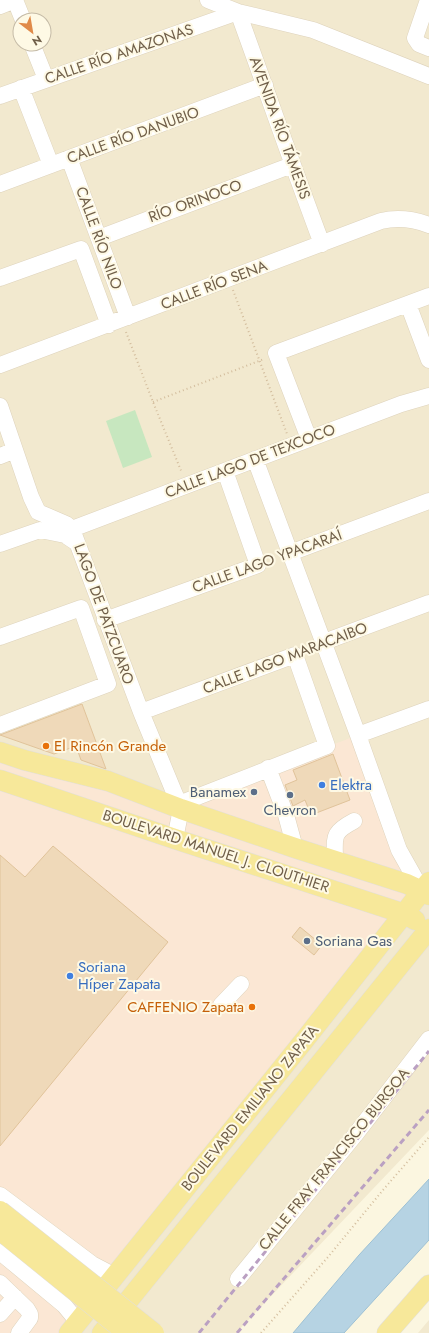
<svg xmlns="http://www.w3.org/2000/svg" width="429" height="1333" font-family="Jost,sans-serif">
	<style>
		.residential { fill: #f2e9cf; fill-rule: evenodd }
		.commercial { fill: #fbe7d4 }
		.green { fill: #c7e7bf }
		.water { fill: #b6d3e3; stroke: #9dc0d4 }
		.building { fill: #efd9b9; stroke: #e0c39a }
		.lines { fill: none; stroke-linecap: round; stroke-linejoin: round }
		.minor-casing { stroke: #ded3bc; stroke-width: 17 }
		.major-casing { stroke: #e2dfdb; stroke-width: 21 }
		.path { stroke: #d3bd9d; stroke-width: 2; stroke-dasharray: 1 3; stroke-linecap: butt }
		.minor { stroke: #fff; stroke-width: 16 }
		.major { stroke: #f7e89a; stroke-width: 20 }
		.rail { stroke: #baa0c2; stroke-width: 3; stroke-dasharray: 6 4; stroke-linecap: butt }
		.major-bridge-casing { stroke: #e2dfdb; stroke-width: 21; stroke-linecap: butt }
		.major-bridge { stroke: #f7e89a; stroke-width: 20 }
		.food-dot { fill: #e8710a; stroke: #fef9e5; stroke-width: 1.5 }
		.shop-dot { fill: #3f7fe0; stroke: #fef9e5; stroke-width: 1.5 }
		.service-dot { fill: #5c6f8a; stroke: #fef9e5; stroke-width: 1.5 }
		.labels { text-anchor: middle; stroke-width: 4; stroke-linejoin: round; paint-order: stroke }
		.street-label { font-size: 15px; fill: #705f49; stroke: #fef9e5 }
		.food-label { font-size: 15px; fill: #c56008; stroke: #fef9e5; text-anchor: start }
		.shop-label { font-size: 15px; fill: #366cbe; stroke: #fef9e5; text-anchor: start }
		.service-label { font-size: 15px; fill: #4e5e75; stroke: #fef9e5; text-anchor: end }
	</style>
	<rect width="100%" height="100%" fill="#fbf6e0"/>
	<path class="residential" d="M0,0H429V1130L236,1333H0ZM20,20H44V44H20Z
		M429,1320V1333H418Z"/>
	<path class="commercial" d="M358,735L422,891L69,1333H0V758L173,806Z"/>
	<path class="green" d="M135,410L152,457L123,468L106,421Z"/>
	<path class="water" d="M429,1179V1240L344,1333H293L359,1255Z"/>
	<path class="building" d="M82,704L106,769L81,760L76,746L54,754L0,735Z
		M333,754L350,800L311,815L305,800L293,806L285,785L297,780L293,770Z
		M53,846L168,942L0,1146V855L25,877Z
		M300,927L322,945L314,955L292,937Z"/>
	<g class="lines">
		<defs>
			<path id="minor" d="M15,0L23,20
				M208,0L238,12L313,30L429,76
				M428,0L415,38L419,44L429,48
				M0,6L15,0
				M238,12C266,89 293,167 322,244
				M32,44L46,79
				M21,88L51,165
				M0,96L238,12
				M69,158L128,317
				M0,184L265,85
				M99,238L292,165
				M0,278L81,249L109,325
				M408,304L429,360
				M0,365L381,221C398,217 413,219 429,225
				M0,406L31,497L38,512L66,524L72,529L141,712L181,809L175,839
				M309,439L276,353L429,296
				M0,456L15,450
				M255,459L358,735L399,850L422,891
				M72,529L401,404L429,396
				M0,544L40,530L65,535L77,543
				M290,553L429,501
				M105,620L258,565L225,471
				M0,637L81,608L108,684L0,725
				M324,642L429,603
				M141,712L295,655L327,746L179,804
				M358,735L429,709
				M268,768L286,815L295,848
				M335,861C335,837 331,833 354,821
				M221,1005L241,984
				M0,1195L92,1264L115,1276
				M0,1252L64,1305L78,1322
				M238,1279L355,1135L429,1039
				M0,1283L27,1309L30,1314V1318L19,1333
				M0,1314L15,1297"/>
			<path id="major" d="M0,752L24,760L108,781L181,809L295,848L407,884L422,891L429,895
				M0,780L175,839L405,914L415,920
				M69,1333L303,1042L429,882
				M102,1333L429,929
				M387,1333L429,1285"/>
		</defs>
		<use href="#minor" class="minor-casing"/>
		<use href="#major" class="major-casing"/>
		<path class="path" d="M233,290L287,434
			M126,332L153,402L182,473
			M153,402L264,359
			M261,1333L328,1257L383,1190L429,1137"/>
		<use href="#minor" class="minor"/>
		<use href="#major" class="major"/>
		<path class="rail" d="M199,1333L429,1051
			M237,1333L429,1110"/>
		<defs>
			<path id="major-bridge" d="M0,1211L154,1333
				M0,1230L127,1333"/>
		</defs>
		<use href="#major-bridge" class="major-bridge-casing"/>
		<use href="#major-bridge" class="major-bridge"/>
	</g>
	<g class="food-dot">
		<circle cx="46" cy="746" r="4"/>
		<circle cx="252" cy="1007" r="4"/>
	</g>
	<g class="shop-dot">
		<circle cx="322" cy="785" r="4"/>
		<circle cx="70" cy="976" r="4"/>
	</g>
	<g class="service-dot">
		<circle cx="254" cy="792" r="4"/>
		<circle cx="290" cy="795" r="4"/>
		<circle cx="307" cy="941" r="4"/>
	</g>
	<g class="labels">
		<g class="street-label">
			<text transform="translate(119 54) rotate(-19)" y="5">CALLE RÍO AMAZONAS</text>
			<text transform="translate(280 128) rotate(70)" y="5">AVENIDA RÍO TÁMESIS</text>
			<text transform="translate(133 135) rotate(-20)" y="5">CALLE RÍO DANUBIO</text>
			<text transform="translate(195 201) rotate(-20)" y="5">RÍO ORINOCO</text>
			<text transform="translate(99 238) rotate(70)" y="5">CALLE RÍO NILO</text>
			<text transform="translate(214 285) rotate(-21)" y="5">CALLE RÍO SENA</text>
			<text transform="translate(250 461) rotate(-21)" y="5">CALLE LAGO DE TEXCOCO</text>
			<text transform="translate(267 561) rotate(-20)" y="5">CALLE LAGO YPACARAÍ</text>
			<text transform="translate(104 614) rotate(70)" y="5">LAGO DE PATZCUARO</text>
			<text transform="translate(285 658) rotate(-21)" y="5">CALLE LAGO MARACAIBO</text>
			<text transform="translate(216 851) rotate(18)" y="5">BOULEVARD MANUEL J. CLOUTHIER</text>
			<text transform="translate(250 1108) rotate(-51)" y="5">BOULEVARD EMILIANO ZAPATA</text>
			<text transform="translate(334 1159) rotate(-51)" y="5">CALLE FRAY FRANCISCO BURGOA</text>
		</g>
		<g class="food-label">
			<text x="54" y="751">El Rincón Grande</text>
			<text x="244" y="1012" text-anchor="end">CAFFENIO Zapata</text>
		</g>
		<g class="shop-label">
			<text x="330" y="790">Elektra</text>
			<text x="78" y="972">Soriana<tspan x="78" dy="17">Híper Zapata</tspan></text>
		</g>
		<g class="service-label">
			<text x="246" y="797">Banamex</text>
			<text x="290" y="815" text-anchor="middle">Chevron</text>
			<text x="315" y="946" text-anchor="start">Soriana Gas</text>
		</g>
	</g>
	<g transform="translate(32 32) rotate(149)"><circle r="19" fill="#fef9e5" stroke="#c5bba7"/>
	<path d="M0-3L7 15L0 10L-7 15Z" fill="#e08a49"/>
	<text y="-6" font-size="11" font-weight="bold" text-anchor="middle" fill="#705f49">N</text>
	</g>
</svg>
